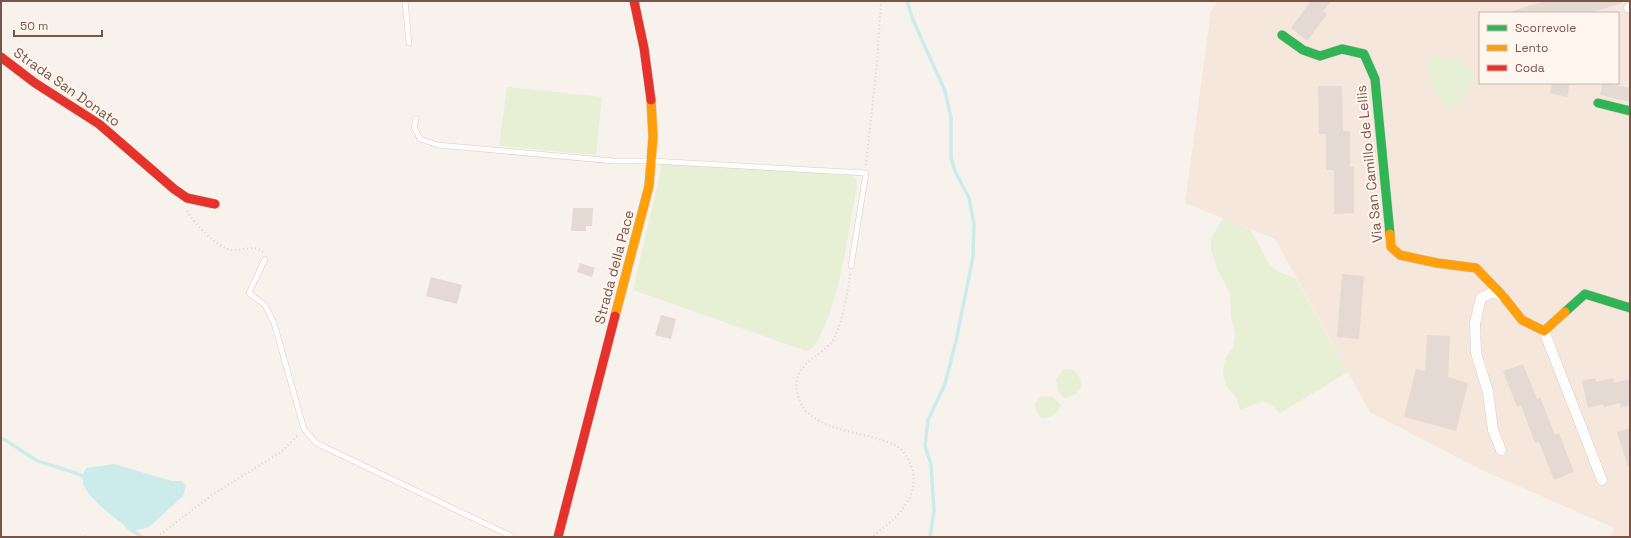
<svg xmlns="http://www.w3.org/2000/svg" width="1631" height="538" font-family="'Space Grotesk',sans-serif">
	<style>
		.residential { fill: #f5e7dc; fill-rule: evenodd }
		.green { fill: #e7f0d5 }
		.water { fill: #cbeceb }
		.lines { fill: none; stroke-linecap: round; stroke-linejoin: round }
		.stream { stroke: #cbeceb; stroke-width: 3.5 }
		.building { fill: #e5d9d3 }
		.lane-casing { stroke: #d7cec8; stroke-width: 6 }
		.street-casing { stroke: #d7cec8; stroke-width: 11 }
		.fast-casing { stroke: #d8cdc7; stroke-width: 10 }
		.slow-casing { stroke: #d8cdc7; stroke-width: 10 }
		.jam-casing { stroke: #d8cdc7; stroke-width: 10 }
		.path { stroke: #dcd1cd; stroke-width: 2; stroke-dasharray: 1 3; stroke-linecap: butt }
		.lane { stroke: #fefdfc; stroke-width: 5 }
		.street { stroke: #fefdfc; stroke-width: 10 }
		.fast { stroke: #30b455; stroke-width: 9 }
		.slow { stroke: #ff9f0a; stroke-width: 9 }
		.jam { stroke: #e5322d; stroke-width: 9 }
		.labels { text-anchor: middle; stroke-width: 4; stroke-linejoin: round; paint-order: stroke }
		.street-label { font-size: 14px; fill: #7b5447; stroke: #fff7ef }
	</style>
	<rect width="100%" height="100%" fill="#f8f2ec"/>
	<path class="residential" d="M1218,1H1630V537H1611L1614,528L1482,470L1370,412L1275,239L1185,203L1211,11ZM1480,13H1618V83H1480Z"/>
	<path class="green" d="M1438,56L1454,58L1473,69C1476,85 1465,104 1450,109C1435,97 1429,83 1426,64L1430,58Z
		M507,87L602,97L596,155L499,146Z
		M662,164L851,174L856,178L857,186C847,237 841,302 814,347L806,351L633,290Z
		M1223,218L1251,230L1269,264L1277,271L1296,279L1348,372L1280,413C1262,394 1260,404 1240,410L1236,397L1225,384L1223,372L1225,359L1233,347L1235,333L1231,317L1230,293L1218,271L1211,250V239Z
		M1068,369L1074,370C1087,383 1081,396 1064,398L1058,391L1056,379L1063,370Z
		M1042,396L1053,397L1061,405C1057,415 1050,419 1041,418C1034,409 1032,403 1042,396Z"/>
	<path class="water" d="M114,464L172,481H182L186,486L183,496L149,527L133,531C119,522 91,501 84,486C81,480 83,474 86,468Z"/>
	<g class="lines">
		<path class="stream" d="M907,1L913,20L945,91L951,118V158L955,171L969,198L974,224L973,257L956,341L945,384L928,420L925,446L931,464L934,511L930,537
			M1,438C13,444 24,453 36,460C47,465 79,472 86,478
			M125,523L127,527L142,537"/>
	</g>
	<path class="building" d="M1311,1H1331L1323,11L1327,14L1307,41L1291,28Z
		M1545,1H1622V3L1590,13H1513V11Z
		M1552,83H1570L1567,97L1550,93Z
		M1603,83L1630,88V102L1600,95Z
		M1318,86H1342L1343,131H1350V167H1354V213L1334,214V170H1326V134H1319Z
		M573,208H593L592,226H586V231H571Z
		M580,263L595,268L592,277L577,272Z
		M1342,274L1364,276L1359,339L1337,337Z
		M431,277L462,285L457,304L426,296Z
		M661,315L676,319L671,339L655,335Z
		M1427,335L1450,336L1448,377L1468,383L1456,431L1404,417L1416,369L1425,371Z
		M1523,364L1537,399L1540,397L1555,435L1559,433L1574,472L1554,480L1539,442L1535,443L1521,405L1517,407L1503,371Z
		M1595,378L1596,382L1613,378L1614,383L1630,379V405L1621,408L1620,403L1604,407L1603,404L1588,408L1582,381Z
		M1630,428V467H1628L1617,432Z"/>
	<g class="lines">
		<defs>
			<path id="lane" d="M405,1L409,43
				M416,119L414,127L420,139L438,145L614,161H652L866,173L851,266
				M265,259L249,293L265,305L274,323L304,429L316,443L513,537"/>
			<path id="street" d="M1629,8H1630
				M1544,331L1602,480
				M1501,450L1493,430L1488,392L1476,353L1475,323L1481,298L1493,292L1503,296"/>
			<path id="fast" d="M1282,35L1303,50L1320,56L1342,49L1364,54L1375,79L1390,234
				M1598,103L1630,111
				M1565,312L1585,294L1630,308"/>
			<path id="slow" d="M1390,234L1391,247L1400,255L1437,263L1476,268L1503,296L1522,320L1544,331L1565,312
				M615,316L649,186L653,137L651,100"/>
			<path id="jam" d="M634,1L644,48L651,100
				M1,57L35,83L99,124L174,189L187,198L215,204
				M558,537L615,316"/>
		</defs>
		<use href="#lane" class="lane-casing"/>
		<use href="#street" class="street-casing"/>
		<use href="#fast" class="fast-casing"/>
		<use href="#slow" class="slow-casing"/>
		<use href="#jam" class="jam-casing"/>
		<path class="path" d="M866,165L877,63L881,1
			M187,211C195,224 217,249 233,250C244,251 255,244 263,252
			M850,274C848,291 841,334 829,345C815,359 792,367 797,392C805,435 868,429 898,447C906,453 911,463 913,472C918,501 893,521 872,537
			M84,536L90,537
			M157,537L212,495L281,452L299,434"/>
		<use href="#lane" class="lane"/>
		<use href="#street" class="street"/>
		<use href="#fast" class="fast"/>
		<use href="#slow" class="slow"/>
		<use href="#jam" class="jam"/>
	</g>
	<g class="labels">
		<g class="street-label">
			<text transform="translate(67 87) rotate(35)" y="5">Strada San Donato</text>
			<text transform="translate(1369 164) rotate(-96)" y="5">Via San Camillo de Lellis</text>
			<text transform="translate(614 267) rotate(-75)" y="5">Strada della Pace</text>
		</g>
	</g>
	<rect width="1631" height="538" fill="none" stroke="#7b5447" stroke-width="4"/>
	<rect x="1479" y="12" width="140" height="72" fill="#fff7ef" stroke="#cab6ac"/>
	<rect x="1487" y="25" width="20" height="6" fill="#30b455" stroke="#cab6ac"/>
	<text x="1515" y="32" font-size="12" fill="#7b5447">Scorrevole</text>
	<rect x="1487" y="45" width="20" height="6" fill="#ff9f0a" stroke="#cab6ac"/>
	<text x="1515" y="52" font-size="12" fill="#7b5447">Lento</text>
	<rect x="1487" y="65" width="20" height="6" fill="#e5322d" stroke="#cab6ac"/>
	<text x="1515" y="72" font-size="12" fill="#7b5447">Coda</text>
	<path d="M14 30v6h88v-6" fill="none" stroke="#7b5447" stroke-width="2"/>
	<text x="20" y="30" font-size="12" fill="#7b5447" stroke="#fff7ef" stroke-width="3" paint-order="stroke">50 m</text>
</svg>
